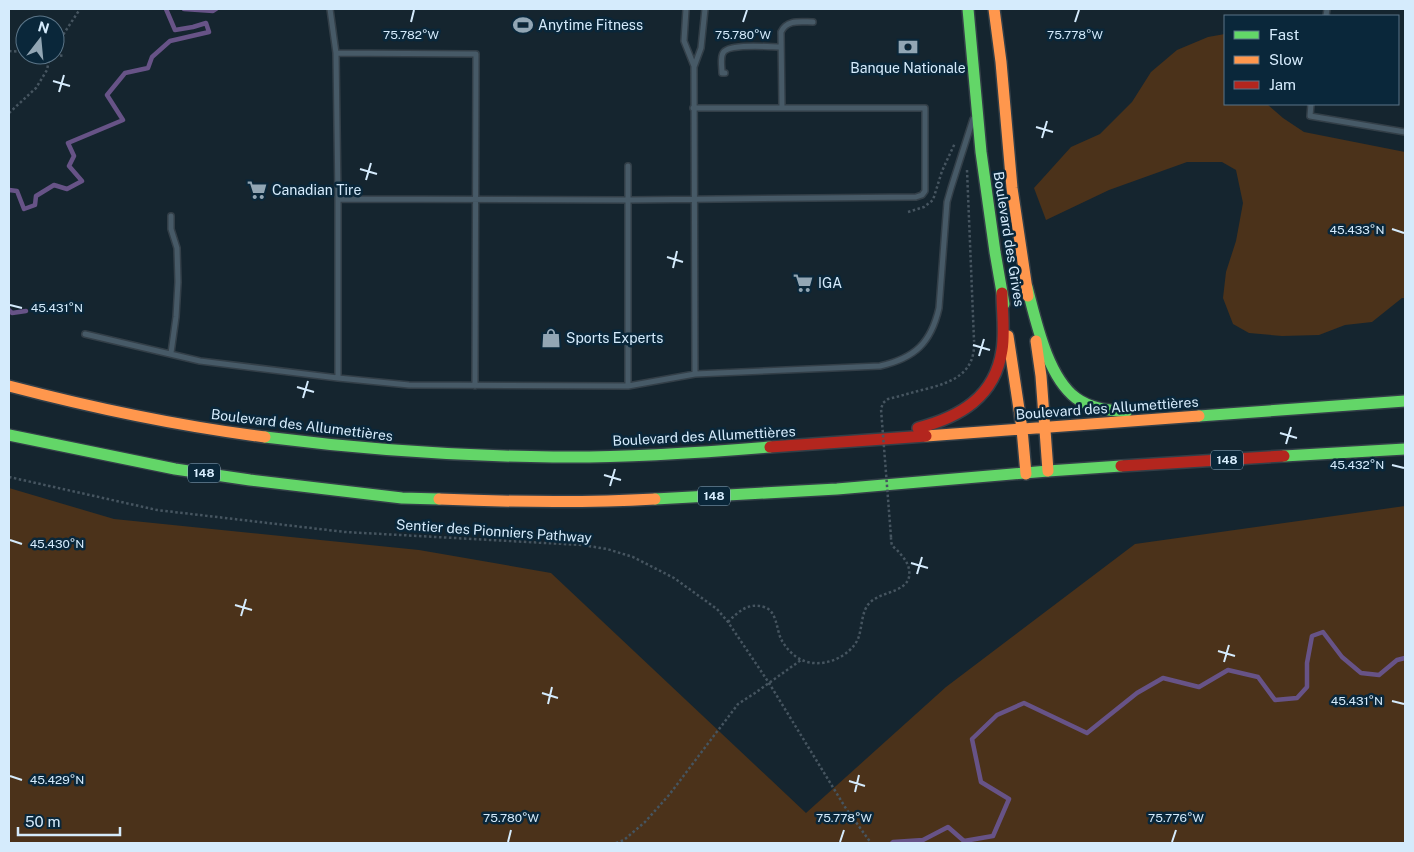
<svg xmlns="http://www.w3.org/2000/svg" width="1414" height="852" font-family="'Public Sans',sans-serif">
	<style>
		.green { fill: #4b321a }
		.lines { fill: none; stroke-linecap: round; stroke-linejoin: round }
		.stream { stroke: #675387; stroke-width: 4.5 }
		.lane-casing { stroke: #333f48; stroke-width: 8 }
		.fast-casing { stroke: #333f48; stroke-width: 14 }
		.slow-casing { stroke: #333f48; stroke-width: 14 }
		.jam-casing { stroke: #333f48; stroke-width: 14 }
		.path { stroke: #465560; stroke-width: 2.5; stroke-dasharray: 2.5 2.5; stroke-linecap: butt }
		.lane { stroke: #475a67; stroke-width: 5 }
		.fast { stroke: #63d668; stroke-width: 11 }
		.slow { stroke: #ff974d; stroke-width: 11 }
		.jam { stroke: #b3261e; stroke-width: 11 }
		.path-bridge { stroke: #465560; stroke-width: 2.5; stroke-dasharray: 2.5 2.5; stroke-linecap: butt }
		.ticks { fill: none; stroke: #d5ebfc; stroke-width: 2 }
		.labels { text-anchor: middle; stroke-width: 5; stroke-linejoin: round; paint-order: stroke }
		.shield { fill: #0a273a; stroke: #98b0c2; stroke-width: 1 }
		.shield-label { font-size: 12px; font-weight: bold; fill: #d5ebfc }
		.poi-label { font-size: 14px; fill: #d5ebfc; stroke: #0a273a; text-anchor: start }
		.street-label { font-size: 14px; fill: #d5ebfc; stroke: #0a273a }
		.ticks-label { font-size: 12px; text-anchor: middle; fill: #d5ebfc; stroke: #0a273a; stroke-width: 5; stroke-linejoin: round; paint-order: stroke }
	</style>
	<rect width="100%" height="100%" fill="#15252f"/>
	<path class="green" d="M1225,34V104H1267L1283,118L1304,132L1405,152V298H1402L1372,322L1345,325L1319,335L1282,336L1249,333L1233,324L1223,298L1226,272L1236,241L1243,203L1236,170L1222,162H1187L1109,190L1046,220L1034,188L1071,147L1100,134L1132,102L1151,72L1177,50L1208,37Z
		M9,488L114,519L419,550L551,573L806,813L946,687L1135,544L1405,506V843H9Z"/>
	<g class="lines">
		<path class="stream" d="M184,9L213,11L216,9
			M9,190L17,191L24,209L35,205L36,196L54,185L67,189L82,181L69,166L74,156L68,143L123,120L107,95L125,73L148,68L152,57L170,41L209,32L206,23L193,27L175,30L166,9
			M9,310L12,313L26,311
			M892,843L893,842L923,840L948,827L964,841L993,836L1009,799L981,782L972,739L997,715L1024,703L1087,733L1137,693L1163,678L1199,687L1228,670L1258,677L1275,700L1297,698L1307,687V663L1312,636L1323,632L1342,657L1361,673L1379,675L1397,660L1405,658"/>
		<defs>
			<path id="lane" d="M330,9L336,53L338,199L628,200L916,197L922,195L925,191V108H693
				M686,9L684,41L694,66
				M1326,16L1327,9
				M336,53L476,54L475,386
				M725,73H722C722,67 720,58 723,53C728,43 770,47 781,47
				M1311,104L1310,116L1405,132
				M782,108L781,32C787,19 801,22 813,22
				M338,199V378L409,385L628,386V166
				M171,216V229L177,248L178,282L176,317L171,353
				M85,334L200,361L338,378
				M695,374L694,67L701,48L705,9
				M628,386L695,374L880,366C915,358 931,343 939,308L947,202L951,188L973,119"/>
			<path id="fast" d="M968,9L981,152L995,252L1004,304
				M1027,287C1036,321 1047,376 1076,398C1091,409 1109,411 1127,411
				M1199,416L1405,401
				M9,435L175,469L250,480L402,498L439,499
				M265,437C360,449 457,456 553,457C625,458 698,453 770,447
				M1284,456L1405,449
				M655,499L837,489L1048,471L1121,466"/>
			<path id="slow" d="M994,9L1001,62L1012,188L1028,296
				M1008,336L1022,429L1026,474
				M1036,341L1041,376L1048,471
				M9,386C93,408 178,426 265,437
				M926,436L1199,416
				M439,499C511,502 583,503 655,499"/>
			<path id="jam" d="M918,428C960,417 995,397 1002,350C1005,332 1002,312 1002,293
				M770,447L926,436
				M1121,466L1284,456"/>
		</defs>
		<use href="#lane" class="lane-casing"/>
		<use href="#fast" class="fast-casing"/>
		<use href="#slow" class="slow-casing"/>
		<use href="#jam" class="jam-casing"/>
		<path class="path" d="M55,47L80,9
			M9,51L25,52
			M55,55L65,56
			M9,113L36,88L47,70L50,55
			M967,170L974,340
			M908,212L924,207L933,200L942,171L955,143
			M9,477L157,510L345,532L582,545L607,549L633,557L674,578L717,609L728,622L769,683L845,807L871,843
			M728,622C738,612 748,602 764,607C777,611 776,628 781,639C785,647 794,657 802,660C821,669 849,658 858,639C862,629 861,616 867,606C877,591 905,594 909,577C911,565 904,558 897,550C895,548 893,547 892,545C891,542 891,539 891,537
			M616,843L624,840L645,822L669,795L738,704L755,693L801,660"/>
		<use href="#lane" class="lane"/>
		<use href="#fast" class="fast"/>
		<use href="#slow" class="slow"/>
		<use href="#jam" class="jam"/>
		<path class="path-bridge" d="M891,537L881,409L883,403L888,399C901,396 913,392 926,389C953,382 976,373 974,340"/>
	</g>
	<path class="ticks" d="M411,22L414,10M743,22L747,10M1075,22L1079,10M53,81L70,86M59,92L64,75M1036,127L1053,132M1042,138L1047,121M360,169L377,174M366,180L371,163M1392,229L1404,233M667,257L683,262M673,268L677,251M10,305L22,308M973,345L990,350M979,356L984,339M297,387L314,392M303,398L308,381M1280,433L1297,438M1286,444L1291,427M1392,465L1404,468M604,475L621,480M610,486L615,469M10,540L22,544M911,563L928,568M917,574L922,557M235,605L252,610M241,616L246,599M1218,651L1235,656M1224,662L1229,645M542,693L558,698M1392,701L1404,704M548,704L552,687M10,776L22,780M849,781L865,786M855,792L859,775M508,842L511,830M840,842L844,830M1172,842L1176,830"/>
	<defs>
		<symbol id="stadium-bare" viewBox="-9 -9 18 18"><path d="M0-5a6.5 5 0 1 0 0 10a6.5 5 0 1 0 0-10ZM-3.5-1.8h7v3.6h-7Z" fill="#92a6b4" stroke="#0a273a" stroke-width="2.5" paint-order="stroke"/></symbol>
		<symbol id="bank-bare" viewBox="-9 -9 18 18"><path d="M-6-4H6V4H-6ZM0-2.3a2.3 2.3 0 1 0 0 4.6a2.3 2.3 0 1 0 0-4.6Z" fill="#92a6b4" stroke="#0a273a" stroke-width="2.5" paint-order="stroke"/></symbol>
		<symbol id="supermarket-bare" viewBox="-9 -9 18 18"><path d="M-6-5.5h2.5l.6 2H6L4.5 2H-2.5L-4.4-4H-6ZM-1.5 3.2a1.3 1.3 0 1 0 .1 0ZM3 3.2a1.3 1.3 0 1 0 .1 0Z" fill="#92a6b4" stroke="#0a273a" stroke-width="2.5" paint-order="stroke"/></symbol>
		<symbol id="shop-bare" viewBox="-9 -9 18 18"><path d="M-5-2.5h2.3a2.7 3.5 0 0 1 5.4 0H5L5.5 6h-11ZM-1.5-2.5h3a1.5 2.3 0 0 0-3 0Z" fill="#92a6b4" stroke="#0a273a" stroke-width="2.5" paint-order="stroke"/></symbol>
	</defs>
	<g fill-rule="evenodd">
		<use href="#stadium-bare" x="509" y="11" width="28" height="28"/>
		<use href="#bank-bare" x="894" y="33" width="28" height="28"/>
		<use href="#supermarket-bare" x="243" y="176" width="28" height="28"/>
		<use href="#supermarket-bare" x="789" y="269" width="28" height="28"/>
		<use href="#shop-bare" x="537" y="324" width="28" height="28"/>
	</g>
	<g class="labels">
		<g class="shield">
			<rect x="1211" y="450.5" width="32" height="19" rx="4"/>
			<rect x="188" y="463.5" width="32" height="19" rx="4"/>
			<rect x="698" y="486.5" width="32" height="19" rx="4"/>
		</g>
		<g class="shield-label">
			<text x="1227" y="464">148</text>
			<text x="204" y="477">148</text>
			<text x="714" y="500">148</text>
		</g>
		<g class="poi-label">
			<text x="538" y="30">Anytime Fitness</text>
			<text x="908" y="73" text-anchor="middle">Banque Nationale</text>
			<text x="272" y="195">Canadian Tire</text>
			<text x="818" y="288">IGA</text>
			<text x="566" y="343">Sports Experts</text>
		</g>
		<g class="street-label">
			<text transform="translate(1009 239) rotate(81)" y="5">Boulevard des Grives</text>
			<text transform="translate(1107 408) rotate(-4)" y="5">Boulevard des Allumettières</text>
			<text transform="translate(302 425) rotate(7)" y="5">Boulevard des Allumettières</text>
			<text transform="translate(704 436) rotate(-3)" y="5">Boulevard des Allumettières</text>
			<text transform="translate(494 531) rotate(4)" y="5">Sentier des Pionniers Pathway</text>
		</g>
	</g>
	<g class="ticks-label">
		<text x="411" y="39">75.782°W</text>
		<text x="743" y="39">75.780°W</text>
		<text x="1075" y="39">75.778°W</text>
		<text x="1357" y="234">45.433°N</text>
		<text x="57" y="312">45.431°N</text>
		<text x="1357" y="469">45.432°N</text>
		<text x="57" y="548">45.430°N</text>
		<text x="1357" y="705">45.431°N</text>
		<text x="57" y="784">45.429°N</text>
		<text x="511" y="822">75.780°W</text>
		<text x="844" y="822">75.778°W</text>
		<text x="1176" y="822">75.776°W</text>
	</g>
	<rect width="1414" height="852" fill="none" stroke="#d5ebfc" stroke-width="20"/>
	<rect x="1224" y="15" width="175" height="90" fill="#0a273a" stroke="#5b7588"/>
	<rect x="1234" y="31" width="25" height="8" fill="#63d668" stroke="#5b7588"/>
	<text x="1269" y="40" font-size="15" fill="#d5ebfc">Fast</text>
	<rect x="1234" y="56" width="25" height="8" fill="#ff974d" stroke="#5b7588"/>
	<text x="1269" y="65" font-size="15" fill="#d5ebfc">Slow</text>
	<rect x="1234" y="81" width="25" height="8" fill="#b3261e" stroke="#5b7588"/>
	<text x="1269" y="90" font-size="15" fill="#d5ebfc">Jam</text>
	<g transform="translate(40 40) rotate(16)"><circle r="24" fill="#0a273a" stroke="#5b7588"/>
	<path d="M0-4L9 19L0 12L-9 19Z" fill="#92a6b4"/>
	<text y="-8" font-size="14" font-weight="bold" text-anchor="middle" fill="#d5ebfc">N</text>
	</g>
	<path d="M18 827v8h102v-8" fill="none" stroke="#d5ebfc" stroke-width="2.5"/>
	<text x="25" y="827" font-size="15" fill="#d5ebfc" stroke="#0a273a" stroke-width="4" paint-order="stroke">50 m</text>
</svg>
